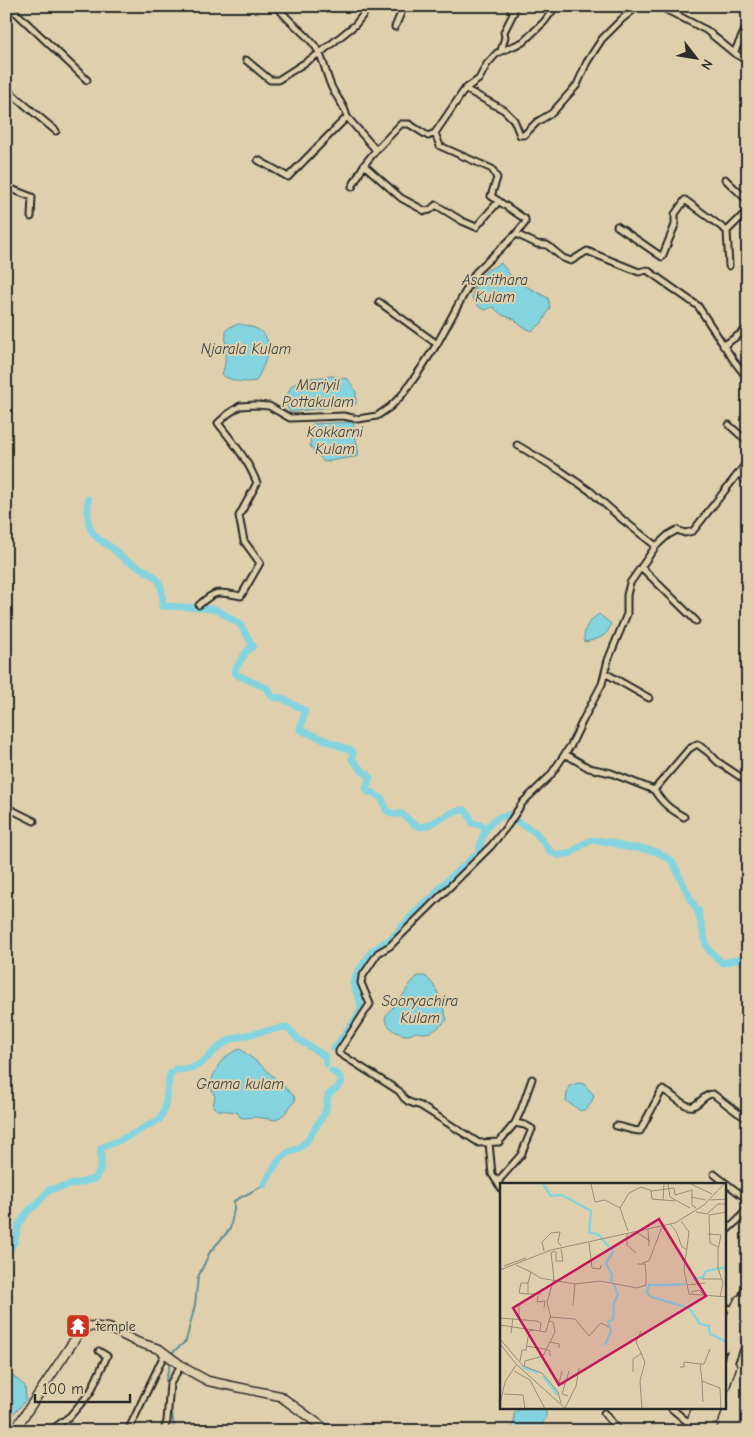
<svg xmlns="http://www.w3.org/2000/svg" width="754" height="1437" font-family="'Comic Neue',sans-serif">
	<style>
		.water { fill: #84d4df; stroke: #609097 }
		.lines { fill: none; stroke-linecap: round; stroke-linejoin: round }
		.stream { stroke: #609097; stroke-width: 2 }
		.canal { stroke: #84d4df; stroke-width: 7 }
		.street-casing { stroke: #2b2b2b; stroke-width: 9 }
		.secondary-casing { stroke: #2b2b2b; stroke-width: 11 }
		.highway-casing { stroke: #2b2b2b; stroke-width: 14 }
		.street { stroke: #e0cfac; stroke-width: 5 }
		.secondary { stroke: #e0cfac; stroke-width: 8 }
		.highway { stroke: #e0cfac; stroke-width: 10 }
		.labels { text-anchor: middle; stroke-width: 4; stroke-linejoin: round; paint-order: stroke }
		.poi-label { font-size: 14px; fill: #2b2b2b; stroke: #e0cfac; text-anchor: start }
		.water-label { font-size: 15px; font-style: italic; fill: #384446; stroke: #e0cfac }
		.inset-river { fill: none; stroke: #84d4df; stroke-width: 2.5 }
		.inset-road { fill: none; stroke: #988d78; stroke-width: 1 }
		.view { fill: #c2185b; fill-opacity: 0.15; stroke: #c2185b; stroke-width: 2.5 }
		.inset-edge { fill: none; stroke: #2b2b2b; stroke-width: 2.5 }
	</style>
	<rect width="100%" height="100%" fill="#e0cfac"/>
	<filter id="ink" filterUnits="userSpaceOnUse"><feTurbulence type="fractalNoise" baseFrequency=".02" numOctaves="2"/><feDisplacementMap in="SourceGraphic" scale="10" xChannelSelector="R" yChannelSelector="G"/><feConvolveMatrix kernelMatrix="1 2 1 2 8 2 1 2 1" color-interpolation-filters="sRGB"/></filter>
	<g filter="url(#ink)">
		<path class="water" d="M501,263L513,279L548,298L550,307L542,323L532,331L521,326L514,319L502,315L493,307L485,310L479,307L472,298C477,275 481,273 501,263Z
			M239,324C280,330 270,354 256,381C242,383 234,382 222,375L225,364L226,330L232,326Z
			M333,376L348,379L356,392V404L290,412L284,401L292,385L310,378Z
			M353,422L359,456L324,462L310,446L312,424Z
			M599,614L611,624C608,637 596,640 584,642C583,630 588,621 599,614Z
			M418,976H425C438,986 442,1004 447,1020C438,1028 430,1036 417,1032C415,1032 410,1035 408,1035C397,1035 387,1028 385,1018C388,1012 390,1010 395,1005C404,997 408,984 418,976Z
			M240,1049L261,1065L294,1096L295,1101L284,1114L276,1120L256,1117L244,1118L240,1117L237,1112L218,1110L213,1107L215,1096L210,1086C215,1068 221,1056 240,1049Z
			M578,1083L584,1084L594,1095L592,1101L587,1109L581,1111L566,1101L567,1092L569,1086Z
			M6,1370L25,1386L26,1400L6,1422Z
			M522,1408H544C550,1417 542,1423 538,1431H507L514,1424V1413Z"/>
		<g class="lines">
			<path class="stream" d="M173,1352L186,1341L195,1305L198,1277L210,1252L230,1229L234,1209V1201L264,1185
				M166,1381V1379L170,1364
				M172,1412L174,1428L173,1431"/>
			<path class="canal" d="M88,499C88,511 86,523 93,533C98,541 104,542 111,547C117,552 122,559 129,562C152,574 165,576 162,606L204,608L217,610L240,624L253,646L246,652L234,671L237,675L268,689L272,697L282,698L305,711L300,730L352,751L353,753L352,759L363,772L368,774L370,778L366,788L368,792L374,793L382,799L387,811L393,814H402L412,823L420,827L426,826L453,812L465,810L470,817L472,823L481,825L486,828
				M516,821L535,832L551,852L558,855L571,853L580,846L592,840L610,842L625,847L645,849L657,852L672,861L692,902L698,911L706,944L710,952L723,963L748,957
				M334,1048L353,1023L361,1010L360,1001L353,984L355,976L372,951L392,938L416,911L424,903L433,897L440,887L479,852C481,835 489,817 508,815
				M264,1185L278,1161L287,1153L299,1148L306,1142L323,1116L326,1109L328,1095C340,1086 349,1080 332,1071
				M6,1255L14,1243L19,1225L28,1211L37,1204L49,1190L95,1179L101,1168V1148L129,1136L160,1119L164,1111L170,1074L176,1069C207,1071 206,1051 230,1040C247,1033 266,1032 284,1027L289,1029L299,1040L325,1056L326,1064"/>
			<defs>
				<path id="street" d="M9,6L87,80
					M277,6C287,21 305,32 315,46C325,59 325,75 333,90C338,99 345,106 347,117
					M659,6L706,30L734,53L748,61
					M674,13L678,6
					M395,27L404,6
					M501,51L505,37L504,32L514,12L509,6
					M734,53L745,30
					M246,60L270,80H278L320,53L355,25L370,6
					M6,89L56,131
					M465,89L504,110L514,120L520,135H524L537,122L552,113L577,85L587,62L602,39L622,19L638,6
					M376,150L401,124H409L428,136L435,133
					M258,160L288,177L347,117L376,150L364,165L401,198L425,211L430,210L436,205L462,221L476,227L499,201
					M725,179L748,201
					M6,187L32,197L31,217
					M352,187L364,165
					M617,226L662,257L675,225V214L685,200L727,231
					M516,234L537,244L547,245L563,258L571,261L587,251L639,272L647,270L698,306L734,361L748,379
					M729,266L727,231L748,210
					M379,302L437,344
					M723,346L746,330L748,328
					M729,425L748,442
					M517,445L561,471L590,491L623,520L656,546
					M739,473L748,483
					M641,567L696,621
					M199,605C217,589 218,592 241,596L260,563L244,541L239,516L257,483C248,460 233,442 218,423L228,414L240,406L255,405L269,406L290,418L343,416L358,419L377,416L390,407L402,395L420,370L437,344L476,272L515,235L525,223V219L491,196L497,178L492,169L440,146L435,133L465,89L479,79L487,64L497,53L523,42L544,22L556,6
					M605,673L649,698
					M565,754L589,768L611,773L654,790
					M6,807L34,821
					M684,817C670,809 662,803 654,790L689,749L697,744L708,752L718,762L748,782
					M532,1079L521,1110L515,1123L499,1142L479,1143L421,1106L409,1102L404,1098L399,1091L339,1053V1051L370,1004L361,983L362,977L378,953L390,946L491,846L508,825L523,802L550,776L571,745L584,718L602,684L608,660L627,614V595L630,583L656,546L668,535L677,530L685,533L693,531L748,461
					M616,1126C624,1127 632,1131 640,1131L662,1090C671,1092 685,1109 693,1106C701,1103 704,1094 713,1094L738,1113L748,1119
					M489,1143L492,1174L499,1185
					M714,1174L748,1200
					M502,1189L499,1185V1180L521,1155L532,1129L525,1125L515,1123
					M725,1232L738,1220L748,1207
					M725,1307L734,1310
					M671,1408L690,1424
					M604,1413L619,1431
					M16,1428L24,1431
					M50,1431L70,1416L90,1393L107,1356L99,1351
					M128,1431L165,1353
					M164,1431L167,1421L170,1384L181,1365"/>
				<path id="secondary" d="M728,1326L734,1310L739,1300
					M725,1387L732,1366
					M14,1431L81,1330L87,1326L109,1328L137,1342L159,1349L186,1369L208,1381L280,1396L328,1431
					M688,1431L696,1408
					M711,1431L718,1408"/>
				<path id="highway" d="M725,1346L748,1288
					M725,1372L748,1312
					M695,1431L702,1408
					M704,1431L712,1408"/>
			</defs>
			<use href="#street" class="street-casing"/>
			<use href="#secondary" class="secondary-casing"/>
			<use href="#highway" class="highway-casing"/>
			<use href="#street" class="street"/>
			<use href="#secondary" class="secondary"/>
			<use href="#highway" class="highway"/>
		</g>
	</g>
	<defs>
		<symbol id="temple-square" viewBox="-11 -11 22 22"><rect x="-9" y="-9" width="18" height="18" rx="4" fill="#c8321e" stroke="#e0cfac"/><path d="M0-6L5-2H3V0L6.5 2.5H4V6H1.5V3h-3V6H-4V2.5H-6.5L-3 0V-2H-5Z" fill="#fff"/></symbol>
	</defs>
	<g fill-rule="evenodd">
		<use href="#temple-square" x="64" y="1312" width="28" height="28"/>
	</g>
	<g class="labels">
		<g class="poi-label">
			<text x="96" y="1331">temple</text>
		</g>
		<g class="water-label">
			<text x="495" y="285">Asarithara<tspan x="495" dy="17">Kulam</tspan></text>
			<text x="246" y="354">Njarala Kulam</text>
			<text x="318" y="390">Mariyil<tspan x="318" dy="17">Pottakulam</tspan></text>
			<text x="335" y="437">Kokkarni<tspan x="335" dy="17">Kulam</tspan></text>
			<text x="420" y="1006">Sooryachira<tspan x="420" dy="17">Kulam</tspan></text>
			<text x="240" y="1089">Grama kulam</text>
		</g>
	</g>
	<g transform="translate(500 1183)">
		<rect width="226" height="226" fill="#e0cfac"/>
		<path class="inset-river" d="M43,1L51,13L62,12L91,28L89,49L99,52L113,69L106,80L112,92L111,99M193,97L203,94L206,88L227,84M148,102H164M164,102L186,101M148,103L147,110L151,114L189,125L200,141L209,143L210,151L227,159M105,162L111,148L108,139L113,136L114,120L118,112L114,101M23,184L38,190M43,193L58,212"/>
		<path class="inset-road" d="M91,1L95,19L105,17L120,25M168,1L170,14L190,25M191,1L212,11M192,7V22L196,25M151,8L152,16L175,18M191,14L206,17M163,17L164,1M210,17L227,16M196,29L207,31L218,21H227M209,32L210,60L218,64M209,32L227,29M181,38L189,49L184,87L189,111L227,114M171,42L176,48L182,64L186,66M148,46L149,63M128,48L120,25L129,10L141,4L152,8L174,5L175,12L192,7M136,49L150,58M127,51V62L136,70M208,51L221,52L218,67V85L223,100L220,114M89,60L92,85L100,86L101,82M44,68L42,59L51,50L60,49L58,59L61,63M56,68V78H63L61,66M142,80L149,78L162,44M16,82L31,89L28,100M4,83L26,75M0,87L51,67L175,40L204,22L224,1M31,89L40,95L75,101L100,98L137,105L146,102V92L145,81H137M202,96H222M187,102L205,100M191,109L199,107L204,112M28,111L19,110L21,100H28V111H41M38,113L37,119L45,118L44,125M19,120V136M73,122L75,101M0,135L37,138L41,140L40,148M51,135L47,119L54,96L51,70L55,68M49,138L53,139L55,149L50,159L59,161V165M0,142L46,149L50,134L75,136L89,153L101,140L109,144M141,148L136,159L145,179L140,198L142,226M11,150L13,135M0,156L23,183L42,190L58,209L61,220M0,161L16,181L66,226M26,163L45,166L50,168V173M20,178L22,167H26L29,148L34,147M200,181H204L210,166M24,184L25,178L43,173L50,159M180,184H184V179L200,181L202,198L220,205L221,226M14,188L30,197L45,226M62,188L59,200L65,201M133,189V176L142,170M202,198L203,219M4,211L23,212L25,226M68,213L62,211L69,188M0,221L5,199L16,182M65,225L76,203L79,185"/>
		<path class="view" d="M159,36L206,113L59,202L13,125Z"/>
		<rect width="226" height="226" class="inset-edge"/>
	</g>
	<rect width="754" height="1437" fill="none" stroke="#e0cfac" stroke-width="25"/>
	<rect x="12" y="12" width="729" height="1412" fill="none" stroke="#2b2b2b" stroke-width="2" filter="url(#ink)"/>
	<g transform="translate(696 58) rotate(121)" stroke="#e0cfac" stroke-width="4" paint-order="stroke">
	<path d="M0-4L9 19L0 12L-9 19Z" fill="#2b2b2b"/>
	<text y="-8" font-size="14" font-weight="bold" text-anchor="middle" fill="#2b2b2b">N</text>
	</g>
	<path d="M35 1394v8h95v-8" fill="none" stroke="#2b2b2b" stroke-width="2.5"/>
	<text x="42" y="1394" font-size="15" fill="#2b2b2b" stroke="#e0cfac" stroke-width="4" paint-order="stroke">100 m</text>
</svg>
